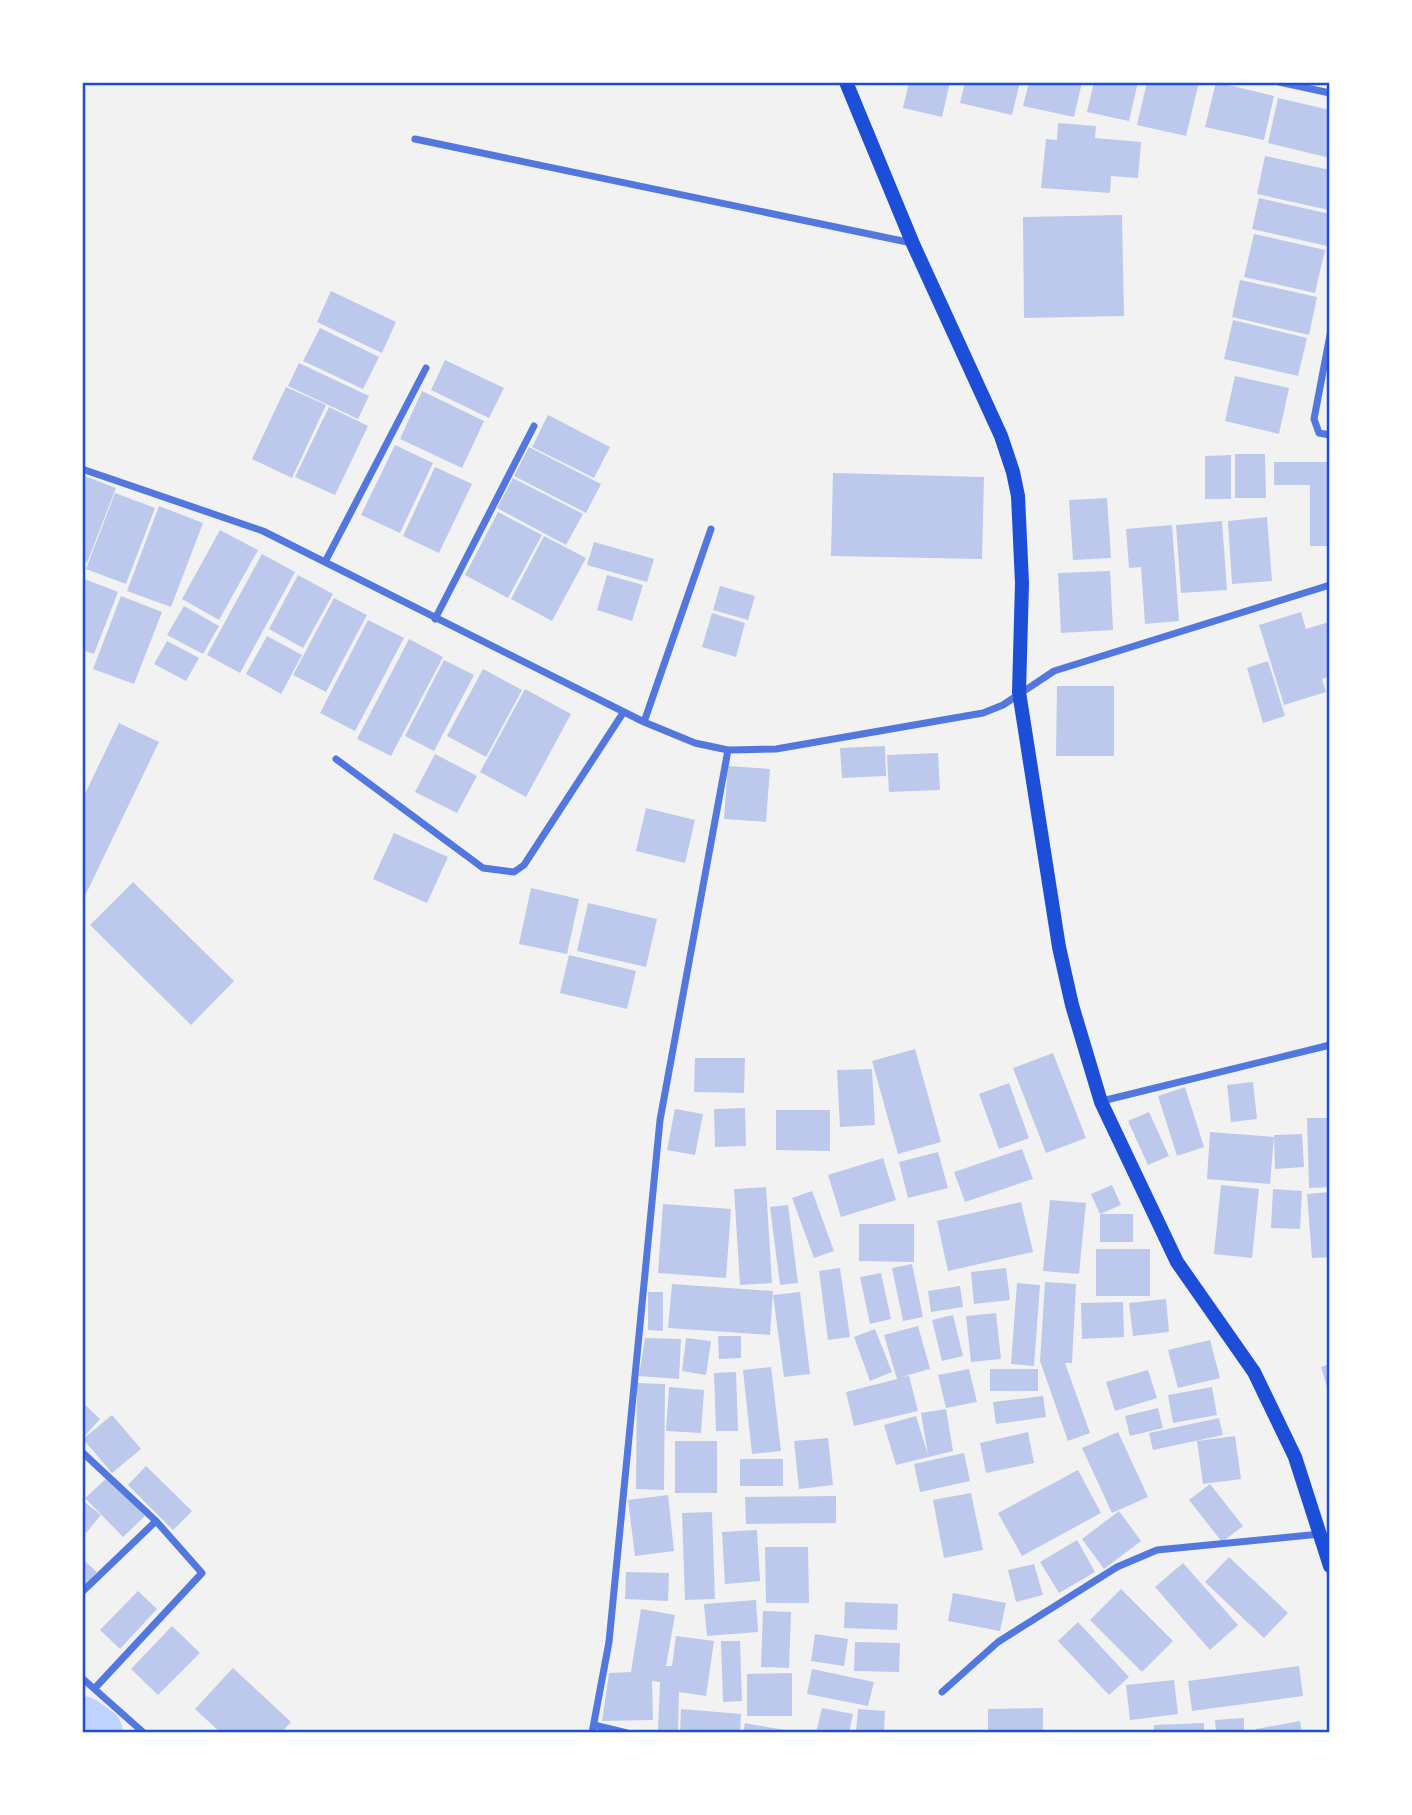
<svg xmlns="http://www.w3.org/2000/svg" width="1412" height="1815" font-family="'Source Sans 3',sans-serif">
	<style>
		.lines { fill: none; stroke-linecap: round; stroke-linejoin: round }
		.river { stroke: #bfd3fe; stroke-width: 54 }
		.building { fill: #bdc9ec }
		.minor { stroke: #5277de; stroke-width: 7 }
		.secondary { stroke: #1d4ed8; stroke-width: 14 }
		.neatline { fill: none; stroke: #1d4ed8; stroke-width: 2.5 }
	</style>
	<rect width="100%" height="100%" fill="#f2f2f2"/>
	<g class="lines">
		<path class="river" d="M82,1723L96,1733"/>
	</g>
	<path class="building" d="M909,82H950L942,117L903,108Z
		M965,82H1020L1012,115L960,103Z
		M1029,82H1082L1074,117L1023,106Z
		M1094,82H1138L1129,121L1087,112Z
		M1147,82H1199L1186,136L1137,125Z
		M1216,82L1274,96L1264,140L1205,127Z
		M1278,98L1330,110V158L1268,143Z
		M1058,123L1096,126L1095,138L1141,142L1138,178L1111,176L1110,193L1041,188L1046,139L1057,140Z
		M1265,156L1330,170L1329,210L1257,194Z
		M1259,198L1330,214L1327,246L1252,229Z
		M1122,215L1124,316L1024,318L1023,217Z
		M1254,234L1325,250L1315,293L1244,277Z
		M1240,280L1317,297L1309,335L1232,317Z
		M331,291L396,322L382,353L317,322Z
		M1233,320L1307,338L1298,376L1224,359Z
		M320,328L379,357L363,389L303,361Z
		M445,360L504,388L489,418L431,390Z
		M299,363L369,396L358,419L288,386Z
		M1235,376L1289,388L1279,434L1225,421Z
		M286,387L326,405L292,478L252,459Z
		M422,391L484,421L462,468L400,439Z
		M329,407L368,426L335,495L295,477Z
		M548,415L610,447L594,478L532,447Z
		M395,445L433,463L400,533L361,515Z
		M529,447L601,484L586,513L514,476Z
		M1235,454H1265L1266,498H1235Z
		M1231,455V499H1205V456Z
		M1274,462H1330V546H1310V485H1274Z
		M435,467L472,484L439,553L403,536Z
		M833,473L984,477L982,559L831,556Z
		M82,475L116,488L87,563L82,561Z
		M513,478L583,514L566,545L497,508Z
		M115,493L155,508L126,584L86,569Z
		M1107,498L1111,558L1073,560L1069,500Z
		M159,506L203,523L171,607L127,591Z
		M498,512L542,535L508,598L465,575Z
		M1267,517L1272,581L1232,584L1228,521Z
		M1222,521L1227,590L1181,593L1176,525Z
		M1172,525L1179,621L1145,624L1141,567L1129,568L1126,529Z
		M220,530L258,550L219,620L182,599Z
		M544,536L586,558L552,621L511,599Z
		M594,542L654,559L647,582L587,565Z
		M262,554L295,572L240,673L207,655Z
		M1110,571L1113,630L1061,633L1058,573Z
		M298,575L333,594L303,648L269,629Z
		M607,575L643,585L632,621L597,610Z
		M82,578L118,592L94,654L82,650Z
		M720,586L755,596L748,620L713,610Z
		M121,596L162,612L134,684L93,669Z
		M334,598L367,615L326,692L293,675Z
		M184,606L219,626L203,654L167,635Z
		M1301,612L1306,629L1329,622L1330,676L1322,679L1326,692L1284,705L1259,625Z
		M712,613L745,623L736,657L702,647Z
		M368,620L404,638L355,731L320,713Z
		M267,636L302,655L281,694L246,674Z
		M409,639L443,657L391,756L357,739Z
		M167,641L199,658L186,681L154,664Z
		M444,660L474,675L434,751L405,736Z
		M1268,661L1285,716L1263,723L1247,668Z
		M483,669L522,690L486,757L447,736Z
		M1057,686H1114V756H1056Z
		M525,689L571,714L526,797L480,772Z
		M119,723L159,742L82,902V800Z
		M885,746L886,776L842,778L840,748Z
		M938,753L940,790L889,792L887,755Z
		M435,754L477,776L457,813L415,792Z
		M728,766L770,769L766,822L724,819Z
		M646,808L695,820L685,863L636,851Z
		M394,833L448,857L427,903L373,879Z
		M133,882L234,981L191,1025L90,925Z
		M531,888L579,899L567,954L519,944Z
		M588,903L657,919L646,967L577,951Z
		M569,955L636,971L627,1009L560,993Z
		M915,1049L941,1142L898,1154L872,1061Z
		M1053,1053L1086,1138L1046,1153L1013,1068Z
		M695,1058H745L744,1093L694,1092Z
		M872,1069L875,1125L840,1127L837,1070Z
		M1253,1082L1257,1119L1231,1122L1227,1085Z
		M1009,1083L1029,1138L999,1149L979,1094Z
		M1185,1087L1204,1147L1177,1156L1158,1096Z
		M745,1108L746,1146L715,1147L714,1109Z
		M675,1109L703,1114L695,1155L667,1150Z
		M776,1110H830V1151L776,1150Z
		M1149,1112L1169,1156L1148,1165L1128,1121Z
		M1307,1118H1330V1187L1309,1188Z
		M1210,1132L1274,1137L1270,1184L1207,1179Z
		M1302,1134L1304,1167L1275,1169L1274,1135Z
		M1022,1149L1033,1179L965,1202L954,1172Z
		M938,1152L948,1188L908,1198L899,1162Z
		M883,1158L896,1200L841,1217L828,1175Z
		M1112,1185L1121,1205L1100,1214L1091,1194Z
		M1221,1185L1259,1189L1252,1258L1214,1254Z
		M766,1187L772,1283L740,1285L734,1189Z
		M1273,1189L1302,1191L1300,1229L1271,1228Z
		M812,1191L834,1251L814,1258L792,1198Z
		M1330,1192V1257L1312,1258L1307,1194Z
		M1050,1200L1086,1203L1079,1274L1043,1271Z
		M1021,1202L1033,1252L948,1271L937,1221Z
		M663,1204L731,1209L726,1278L658,1273Z
		M788,1205L798,1283L780,1285L770,1207Z
		M1100,1214H1133V1242H1100Z
		M859,1224H914V1262L859,1261Z
		M1096,1249H1150V1296H1096Z
		M912,1264L923,1317L903,1321L892,1268Z
		M840,1268L850,1337L828,1340L819,1271Z
		M1006,1268L1010,1300L974,1304L971,1272Z
		M881,1273L891,1319L870,1324L860,1277Z
		M1045,1282L1076,1284L1072,1363H1065L1090,1433L1068,1441L1040,1361Z
		M1017,1283L1040,1285L1034,1366L1011,1364Z
		M672,1284L773,1291L770,1335L668,1328Z
		M960,1286L963,1307L931,1312L928,1291Z
		M648,1292H663V1331L648,1330Z
		M800,1292L810,1374L784,1377L773,1295Z
		M1166,1299L1169,1332L1133,1336L1129,1303Z
		M1123,1302L1124,1337L1082,1339L1081,1303Z
		M996,1313L1001,1359L971,1362L966,1316Z
		M953,1315L963,1356L942,1361L932,1320Z
		M918,1326L930,1369L901,1377L909,1376L918,1411L854,1426L846,1392L897,1379L884,1335Z
		M875,1329L892,1372L870,1381L854,1337Z
		M718,1336H741V1358L719,1359Z
		M645,1338L681,1339L679,1379L639,1376Z
		M686,1338L711,1341L706,1375L682,1371Z
		M1210,1340L1220,1378L1178,1388L1168,1350Z
		M1330,1364V1394H1329L1321,1367Z
		M771,1367L781,1451L752,1454L743,1370Z
		M969,1369L977,1402L946,1408L938,1375Z
		M990,1369H1038V1391H990Z
		M1148,1370L1157,1398L1115,1411L1106,1382Z
		M736,1372L738,1431H716L714,1373Z
		M637,1383L665,1384L664,1490L636,1489Z
		M669,1387L704,1390L701,1433L666,1431Z
		M1212,1387L1217,1415L1173,1423L1168,1395Z
		M1043,1396L1046,1417L996,1424L993,1402Z
		M82,1402L100,1419L82,1439Z
		M1158,1408L1163,1428L1130,1436L1125,1416Z
		M946,1409L953,1451L896,1465L884,1425L916,1416L928,1455L921,1413Z
		M112,1415L141,1449L112,1473L83,1439Z
		M1219,1418L1223,1435L1153,1450L1149,1433Z
		M1028,1432L1034,1463L986,1473L980,1443Z
		M1118,1432L1148,1497L1112,1513L1082,1448Z
		M1235,1436L1241,1479L1203,1484L1197,1441Z
		M828,1438L833,1485L799,1489L794,1441Z
		M675,1441H717V1493H675Z
		M964,1453L970,1481L920,1492L914,1464Z
		M740,1459H783V1486H740Z
		M146,1466L192,1511L173,1530L128,1485Z
		M1078,1470L1101,1513L1022,1556L998,1513Z
		M108,1477L145,1516L123,1537L85,1498Z
		M1210,1484L1243,1526L1222,1542L1189,1500Z
		M971,1493L983,1550L944,1558L933,1500Z
		M668,1495L674,1551L635,1556L628,1500Z
		M836,1496V1523L746,1524L745,1497Z
		M82,1500L101,1515L86,1533L82,1530Z
		M1119,1511L1141,1541L1104,1569L1082,1539Z
		M712,1512L715,1599L685,1600L682,1513Z
		M757,1530L760,1581L725,1584L722,1532Z
		M1077,1540L1095,1572L1059,1593L1040,1562Z
		M765,1547H808L809,1603H766Z
		M1229,1557L1288,1613L1264,1638L1205,1582Z
		M82,1559L97,1572L84,1587L82,1586Z
		M1183,1563L1238,1625L1210,1650L1155,1587Z
		M1034,1564L1043,1595L1016,1602L1008,1570Z
		M626,1572L669,1573L668,1601L625,1599Z
		M1121,1589L1173,1641L1142,1672L1090,1620Z
		M138,1591L157,1609L120,1649L100,1630Z
		M953,1593L1006,1603L1000,1631L948,1621Z
		M756,1600L758,1632L707,1636L704,1604Z
		M845,1602L898,1604L897,1630L844,1628Z
		M641,1609L675,1615L666,1666H672L676,1636L714,1641L706,1696L679,1692L678,1731L658,1730L660,1682L652,1681L653,1720L602,1721L609,1673L631,1672Z
		M763,1611L791,1612L789,1668L761,1667Z
		M1078,1622L1129,1677L1109,1695L1058,1641Z
		M172,1626L200,1653L158,1695L131,1669Z
		M815,1634L848,1639L844,1666L811,1661Z
		M721,1641H740L742,1701L723,1702Z
		M855,1642L900,1643L899,1672L854,1671Z
		M1299,1666L1303,1696L1192,1711L1188,1681Z
		M233,1668L291,1722L281,1733H221L195,1709Z
		M812,1669L874,1682L868,1706L807,1694Z
		M792,1673V1716H747V1674Z
		M1174,1680L1178,1714L1130,1720L1126,1685Z
		M822,1708L853,1714L849,1733H816Z
		M1043,1708V1733H988V1709Z
		M681,1709L741,1714L740,1733H680Z
		M858,1709L885,1711L884,1733H856Z
		M1244,1718V1733H1216L1215,1720Z
		M1300,1721L1302,1733H1256V1729Z
		M745,1723L789,1731V1733H743Z
		M1204,1723V1733H1154V1725Z"/>
	<g class="lines">
		<path class="minor" d="M1279,82L1330,93
			M415,139L912,243
			M1330,335L1314,419L1319,433L1330,435
			M82,469L263,531L644,722L695,743L728,750L776,749L983,713L1003,705L1054,671L1330,585
			M325,562L426,368
			M435,619L534,426
			M644,722L711,529
			M336,759L483,868L514,872L524,865L623,713
			M1102,1101L1330,1045
			M82,1452L156,1521L202,1573L95,1688
			M82,1592L156,1521
			M82,1678L144,1733
			M942,1692L998,1642L1117,1567L1157,1550L1320,1534
			M594,1725L627,1733
			M592,1733L609,1642L660,1120L728,750"/>
		<path class="secondary" d="M846,82L913,244L1001,436L1013,472L1018,496L1022,583L1019,692L1059,947L1072,1005L1101,1102L1177,1262L1254,1372L1295,1457L1330,1566"/>
	</g>
	<rect width="1412" height="1815" fill="none" stroke="#ffffff" stroke-width="168"/>
	<rect x="84" y="84" width="1244" height="1647" class="neatline"/>
</svg>
